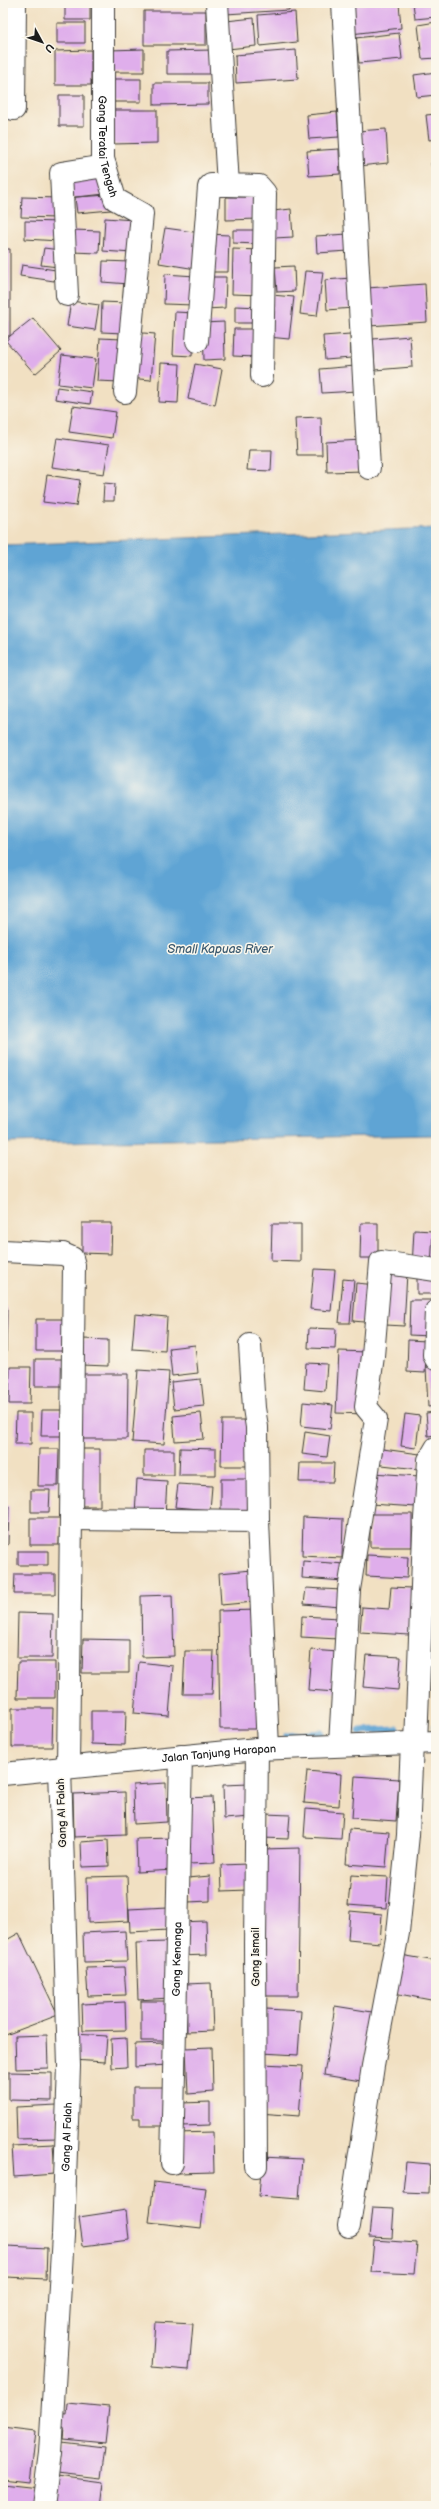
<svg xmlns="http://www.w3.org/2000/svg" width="439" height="2509" font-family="'Balsamiq Sans',sans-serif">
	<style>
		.water { fill: #5fa4d4; stroke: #3e6078 }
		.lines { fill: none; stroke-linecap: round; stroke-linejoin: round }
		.stream { stroke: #5fa4d4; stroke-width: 7 }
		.building { fill: #dfaeeb }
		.street-casing { stroke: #3c3935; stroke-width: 24 }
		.street { stroke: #fff; stroke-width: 22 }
		.labels { text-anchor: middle; stroke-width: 3; stroke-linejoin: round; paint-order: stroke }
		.street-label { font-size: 11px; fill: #1c1c1c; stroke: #fbf7ec }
		.water-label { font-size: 12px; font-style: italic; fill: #3a596f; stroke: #fbf7ec }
	</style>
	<rect width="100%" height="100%" fill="#fbf7ec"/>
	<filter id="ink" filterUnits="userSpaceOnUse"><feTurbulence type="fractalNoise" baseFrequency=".025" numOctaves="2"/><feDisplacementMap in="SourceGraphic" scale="8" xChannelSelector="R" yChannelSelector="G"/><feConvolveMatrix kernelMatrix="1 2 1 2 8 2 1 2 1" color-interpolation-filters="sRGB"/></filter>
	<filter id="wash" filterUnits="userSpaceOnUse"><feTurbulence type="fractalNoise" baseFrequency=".012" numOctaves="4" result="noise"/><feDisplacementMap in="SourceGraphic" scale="16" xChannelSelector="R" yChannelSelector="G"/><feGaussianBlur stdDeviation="0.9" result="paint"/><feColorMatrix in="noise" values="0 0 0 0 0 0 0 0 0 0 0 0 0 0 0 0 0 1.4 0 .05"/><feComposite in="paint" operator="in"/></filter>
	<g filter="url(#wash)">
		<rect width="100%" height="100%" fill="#f1e0c2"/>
		<path class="water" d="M436,528V1135L3,1143V545Z"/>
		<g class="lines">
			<path class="stream" d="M435,1726H436
				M360,1731L397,1729
				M287,1736L321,1733"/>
		</g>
		<g id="blocks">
			<path class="building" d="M65,3H90V20H65Z
				M226,3H289V10L226,14Z
				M370,3H399L401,28L351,34L348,6Z
				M413,3H436V17L415,19Z
				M144,11H206V45H144Z
				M295,12L297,42L260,46L258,15Z
				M254,18L256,46L228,49L226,21Z
				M436,22V58L422,59L418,25Z
				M57,23H85V43H57Z
				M399,33L402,59L359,63L356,38Z
				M144,49V72H109V50Z
				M91,50V85H55V51Z
				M212,50V74H167V51Z
				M296,50L298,79L236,83L235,55Z
				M436,72V95L417,97L414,75Z
				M111,79H141V102H111Z
				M154,83H208V104L154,105Z
				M59,95H84V126H59Z
				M113,110H157V143L113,144Z
				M337,112L339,137L309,139L307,115Z
				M436,114V139L429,140L426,115Z
				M386,129L388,163L359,166L357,131Z
				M339,149L340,174L309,176L307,151Z
				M436,162V187H434L431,163Z
				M103,172L105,194L68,198L65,176Z
				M110,195L111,210L77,213L75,197Z
				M22,197L58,198L57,218L21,217Z
				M226,197H259V219L226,220Z
				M291,209L293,237L274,238L273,211Z
				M105,218L134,220L132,253L103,251Z
				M25,221L60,222L59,241L25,239Z
				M165,228L201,233L196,269L159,263Z
				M72,230L100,231L99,253L71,252Z
				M233,230H258L257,244L233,243Z
				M208,234L229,235L228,272H207Z
				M348,234L349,251L317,253L316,236Z
				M44,248L60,250L58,267L41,265Z
				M3,249H10V336L33,318L61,351L35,374L6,341L10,336H3Z
				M233,249L261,250V295L232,294Z
				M103,261L130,262L129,284L102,282Z
				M22,265L56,270L54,281L20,276Z
				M294,266L295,291L277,292L275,267Z
				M305,271L323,272L317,316L300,314Z
				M165,274L195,276L194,305L164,304Z
				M205,277H226L225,308L205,309Z
				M351,278L353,308L327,310L325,280Z
				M425,284L427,322L369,326L367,288Z
				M272,295L294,297L289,339L268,337Z
				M71,301L99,305L95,330L67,326Z
				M102,302L126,303L124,333L101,332Z
				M235,306L260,307V323H235Z
				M175,312L194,313L192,356L173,355Z
				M224,322L225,359L204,360L203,323Z
				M234,329H256L255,357L233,356Z
				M132,332L155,334L151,380L128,378Z
				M350,334L351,358L325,360L323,336Z
				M410,336L412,367L375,370L373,339Z
				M100,338L122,339L120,382L97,381Z
				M62,355L96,359L92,388L58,384Z
				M161,363L180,364L178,403L159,402Z
				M195,364L222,369L215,405L188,399Z
				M355,366L357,391L322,393L320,369Z
				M57,387L92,392L90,404L55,399Z
				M73,406L116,412L112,438L69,432Z
				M321,417L322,455H297L295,418Z
				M57,438L109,445L104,474L52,467Z
				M362,440L364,471L327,472L326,442Z
				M249,450H272L271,471L247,470Z
				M47,475L80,480L76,506L43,502Z
				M104,483L115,484L114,501H103Z
				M82,1223H112L111,1254L82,1253Z
				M361,1223H378V1258H360Z
				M272,1224H301V1262L271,1261Z
				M414,1230L433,1231L431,1267H412Z
				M314,1269L335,1270L331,1311L310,1309Z
				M417,1271L435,1272V1294H417Z
				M389,1272L407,1273L404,1326L386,1325Z
				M343,1279L354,1280L350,1323H339Z
				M356,1283L377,1285L374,1323L353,1321Z
				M410,1300H432L430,1336L409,1335Z
				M3,1307H7L6,1362H3Z
				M135,1314L167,1317L165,1351L132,1349Z
				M36,1319H66V1351H36Z
				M309,1328L336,1329L335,1349L308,1348Z
				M83,1339L108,1340V1366L82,1365Z
				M408,1340L427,1341L425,1373L407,1372Z
				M195,1345L198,1373L172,1376L169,1348Z
				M339,1351L368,1352L365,1414L336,1413Z
				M35,1359H65V1386H35Z
				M306,1363L327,1364L325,1391L304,1389Z
				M10,1367H31L30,1404H9Z
				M426,1367H436V1406L428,1407Z
				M138,1370L169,1372L164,1444L132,1442Z
				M81,1374H128L127,1439H80Z
				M201,1379L204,1406L174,1409L171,1382Z
				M303,1402L333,1405L330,1429L301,1426Z
				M42,1410H62V1436H41Z
				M436,1412V1435L428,1436L426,1413Z
				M16,1413H31V1444H15Z
				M201,1413L204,1439L175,1441L173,1416Z
				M405,1414L420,1416L416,1448L401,1446Z
				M222,1420H247V1466H221Z
				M305,1432L330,1436L327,1457L302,1454Z
				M180,1448L216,1449V1475H179Z
				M375,1448L420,1454L418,1469L373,1464Z
				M39,1449H59L58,1486H38Z
				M79,1449H100V1506H78Z
				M144,1450H174V1475H144Z
				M300,1463H334L333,1482H299Z
				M372,1473L420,1476L417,1507L370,1504Z
				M137,1479L167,1481L165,1516L135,1515Z
				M221,1479H253V1514H221Z
				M178,1484L212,1486L210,1510L175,1507Z
				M31,1490H50L49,1512H31Z
				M3,1506H9L8,1545H3Z
				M370,1514H412V1547H370Z
				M303,1517L343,1519L342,1558L302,1556Z
				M30,1518H60L59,1545H30Z
				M18,1551H48V1565H18Z
				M3,1552H6L5,1580H3Z
				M367,1555L408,1557L407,1578L366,1576Z
				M303,1561L345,1564L344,1581L302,1578Z
				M252,1570L254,1602L221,1605L219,1573Z
				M15,1574H55V1594H14Z
				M391,1587L412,1588L409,1635L360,1632L362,1607L389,1609Z
				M306,1588L341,1590L340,1607L304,1604Z
				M172,1595L174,1656L142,1657L141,1596Z
				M259,1610L260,1729H220L218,1611Z
				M18,1613L53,1614L52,1658H17Z
				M302,1616L339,1618L338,1639L301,1637Z
				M83,1639L129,1640V1673H82Z
				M311,1650L338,1652L336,1692L308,1690Z
				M185,1651H214L212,1694H183Z
				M366,1655L401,1657L398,1690L363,1687Z
				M18,1662H55V1698H17Z
				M139,1662L173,1666L169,1716L134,1713Z
				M12,1708H53L52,1747H12Z
				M91,1711H126L125,1745L91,1744Z
				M307,1771L341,1774L339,1806L304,1803Z
				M355,1776L399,1779L396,1821L352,1818Z
				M166,1783L167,1822L134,1824L133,1785Z
				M250,1784L251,1817L224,1819L223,1785Z
				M125,1792L126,1835L74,1837L73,1794Z
				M212,1797L215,1863L188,1864L185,1798Z
				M306,1809L343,1812L341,1839L304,1837Z
				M265,1814L290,1815L288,1839L263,1838Z
				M349,1829L389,1832L386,1867L346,1864Z
				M173,1838L174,1870L137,1872L136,1839Z
				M108,1840L109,1866L82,1867L81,1842Z
				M300,1848L298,1996H262L263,1849Z
				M247,1864L248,1890L222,1891L221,1865Z
				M351,1875L388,1877L386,1908L348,1905Z
				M127,1876L129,1921L88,1923L87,1877Z
				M210,1876V1901L188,1902L187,1878Z
				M168,1907V1930L130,1932L129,1909Z
				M350,1911L382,1914L380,1943L348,1940Z
				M206,1921L207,1955L179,1956L178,1922Z
				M125,1931L127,1961L84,1962L83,1933Z
				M19,1933L58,2015L3,2036V1942Z
				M167,1942L169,1998L138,2000L136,1943Z
				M401,1955L436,1961V2001L394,1993Z
				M124,1967L126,1995L88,1996L86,1968Z
				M211,1983L213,2031L187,2032L186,1984Z
				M141,2001H170L169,2041H141Z
				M125,2002L126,2030L83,2031L82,2004Z
				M335,2006L372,2012L361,2081L324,2075Z
				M266,2009L301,2011L298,2055L262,2053Z
				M74,2034L107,2036L105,2062L72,2060Z
				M47,2035L48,2068L16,2069L15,2036Z
				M126,2038L127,2067L112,2068L111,2039Z
				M166,2043L167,2065L135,2067V2044Z
				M212,2047L213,2092L188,2094L186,2048Z
				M263,2064L303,2066L299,2116L259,2113Z
				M9,2072L52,2073V2101L9,2100Z
				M133,2087H165V2126H140V2118H133Z
				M210,2102V2125L182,2126L181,2103Z
				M57,2105L58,2138L17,2139L16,2107Z
				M213,2132L214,2172L178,2173L177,2133Z
				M53,2144L55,2174L14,2177L12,2146Z
				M262,2157L302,2159L299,2199L259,2196Z
				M406,2162L430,2164L429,2193L403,2192Z
				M154,2182L206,2188L201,2228L149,2222Z
				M372,2207L394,2208L392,2238L369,2237Z
				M126,2210L129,2240L83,2246L79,2217Z
				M374,2240L417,2243L414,2274L371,2272Z
				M7,2246L47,2248L46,2279L6,2277Z
				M155,2322L193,2324L189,2370L152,2367Z
				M67,2403L109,2407L105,2443L63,2439L64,2428L57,2427L58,2413L66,2414Z
				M3,2427L36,2431L30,2482L3,2479Z
				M61,2442L105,2447L101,2478L57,2473Z
				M57,2476L103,2482L100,2506H54Z
				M3,2484L39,2488L37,2506H3Z"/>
		</g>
	</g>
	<g filter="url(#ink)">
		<use href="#blocks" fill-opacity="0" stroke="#3c3935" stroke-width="1"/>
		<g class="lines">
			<defs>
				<g id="street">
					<path id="s1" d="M103,3V159L115,199L142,214L125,392"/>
					<path d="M217,3L228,185L259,186L265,193L262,376"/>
					<path d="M343,3L369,468"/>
					<path d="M14,109L15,3"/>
					<path d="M67,295L61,173L105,166"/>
					<path d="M197,341L209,187L211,185H228"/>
					<path d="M3,1251L63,1254L72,1258L74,1265L68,1767"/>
					<path d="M436,1311L434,1355L436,1359"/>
					<path d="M250,1345L254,1408L257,1427L258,1521L268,1748"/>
					<path d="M71,1519L258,1521"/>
					<path d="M416,1743L424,1533L429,1460L436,1448"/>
					<path d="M340,1744L349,1590L376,1419L366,1407L373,1356L381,1262L436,1270"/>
					<path id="s2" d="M3,1774L257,1749L436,1742"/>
					<path id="s3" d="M172,2163L181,1756"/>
					<path d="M256,2166L255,1944L257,1749"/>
					<path d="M349,2226L373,2066L398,1933L408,1835L412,1743"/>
					<path id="s4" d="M43,2506L50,2453L63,2235L69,2066L60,1768"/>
				</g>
			</defs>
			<use href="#street" class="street-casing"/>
			<use href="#street" class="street"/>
		</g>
	</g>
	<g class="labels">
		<g class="street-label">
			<text dy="4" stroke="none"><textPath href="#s1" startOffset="144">Gang Teratai Tengah</textPath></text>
			<text dy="4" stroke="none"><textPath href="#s2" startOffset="217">Jalan Tanjung Harapan</textPath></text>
			<text transform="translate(61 1813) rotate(-92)" y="4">Gang Al Falah</text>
			<text transform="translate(255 1957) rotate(-90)" y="4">Gang Ismail</text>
			<text dy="4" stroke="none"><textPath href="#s3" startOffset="204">Gang Kenanga</textPath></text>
			<text dy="4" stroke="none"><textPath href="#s4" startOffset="370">Gang Al Falah</textPath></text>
		</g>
		<g class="water-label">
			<text x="220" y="953">Small Kapuas River</text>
		</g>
	</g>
	<rect width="439" height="2509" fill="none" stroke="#fbf7ec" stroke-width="16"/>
	<g transform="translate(42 42) rotate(130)" stroke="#fbf7ec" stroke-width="3" paint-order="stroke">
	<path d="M0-3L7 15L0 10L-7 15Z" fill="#1c1c1c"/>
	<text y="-6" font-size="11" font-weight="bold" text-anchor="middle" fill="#1c1c1c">U</text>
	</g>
</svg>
